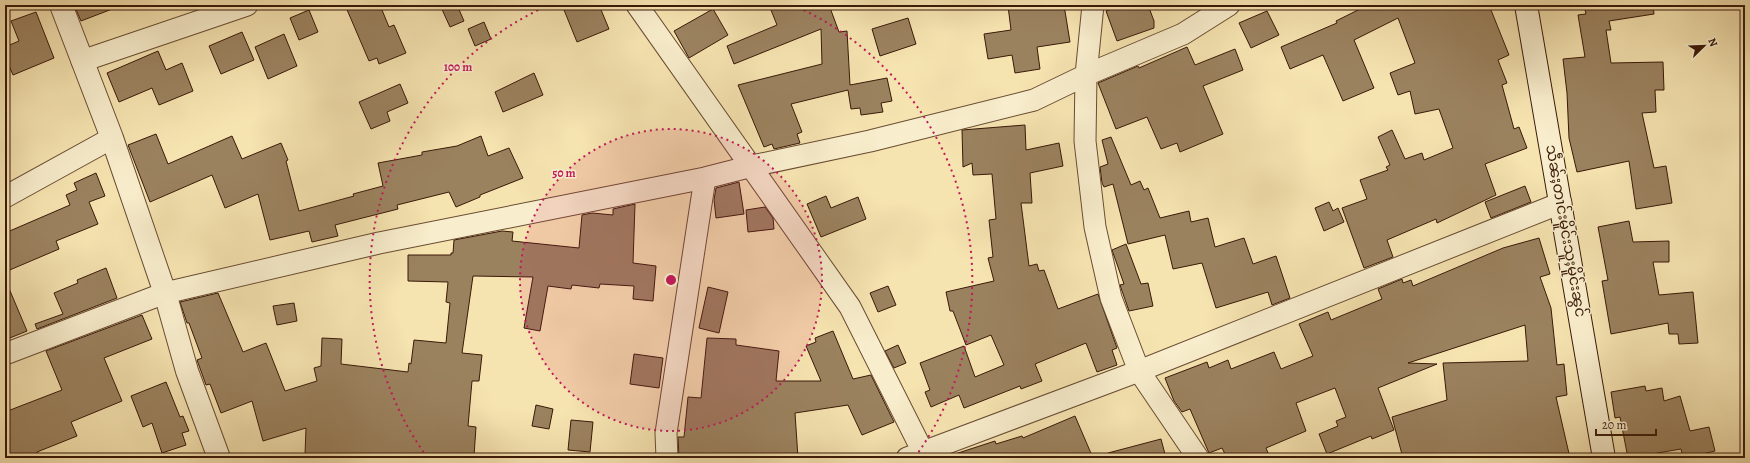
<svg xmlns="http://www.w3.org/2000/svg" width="1750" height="463" font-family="Alegreya,'Noto Sans Myanmar',serif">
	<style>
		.building { fill: #9b825f; stroke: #3a1908 }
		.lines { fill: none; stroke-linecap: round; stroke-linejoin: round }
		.minor-casing { stroke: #694c32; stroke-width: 23 }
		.tertiary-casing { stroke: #694c32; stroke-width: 24 }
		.secondary-casing { stroke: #3a1908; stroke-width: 24 }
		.minor { stroke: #f8edcc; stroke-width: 21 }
		.tertiary { stroke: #f8edcc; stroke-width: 22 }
		.secondary { stroke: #f8edcc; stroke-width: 22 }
		.ring { fill: none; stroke: #c2185b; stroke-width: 2; stroke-dasharray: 2 4 }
		.labels { text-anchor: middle; stroke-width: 3; stroke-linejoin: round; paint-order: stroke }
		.street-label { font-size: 15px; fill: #3a1908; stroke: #f8edcc }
		.centre { fill: #c2185b; stroke: #f8edcc; stroke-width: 2 }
		.ring-label { font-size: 12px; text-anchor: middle; font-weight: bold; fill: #c2185b; stroke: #f8edcc; stroke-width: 3; stroke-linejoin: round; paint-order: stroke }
	</style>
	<rect width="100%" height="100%" fill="#f5e3b0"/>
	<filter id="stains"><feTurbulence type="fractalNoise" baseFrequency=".005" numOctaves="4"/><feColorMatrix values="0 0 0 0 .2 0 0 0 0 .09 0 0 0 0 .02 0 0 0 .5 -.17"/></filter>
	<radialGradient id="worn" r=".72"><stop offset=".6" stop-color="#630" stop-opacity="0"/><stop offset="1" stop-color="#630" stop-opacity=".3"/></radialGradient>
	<path class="building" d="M74,5H119L120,6L81,21Z
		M345,5H394L382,10L389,27L394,25L406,53L379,64L377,58L369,61Z
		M440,5H457L464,21L450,27Z
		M562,5H599L609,29L577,42Z
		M769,5H829L839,32L847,31L850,85L887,78L892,101L881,103L883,112L861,115L860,108L851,109L848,90L791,104L802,132L797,134L800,143L774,149L772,144L764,147L738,85L822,64L821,29L734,64L727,46L777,25Z
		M1019,5H1064L1070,42L1037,47L1040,69L1015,73L1012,55L988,59L984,34L1011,30L1008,6Z
		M1123,5H1148L1154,21V28L1117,41L1106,11Z
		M1368,5H1489L1509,55L1498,60L1507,83L1502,85L1514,129L1519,127L1527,148L1485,164L1496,195L1437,223L1436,219L1387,240L1393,257L1364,268L1342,208L1367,199L1360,180L1388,170L1386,167L1390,165L1378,137L1392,130L1405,159L1422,153L1424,160L1453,148L1439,109L1415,114L1410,91L1398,95L1390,73L1415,63L1398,18L1354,40L1374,88L1343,101L1323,55L1290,69L1281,47L1337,23L1336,21Z
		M1584,5H1653L1654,14L1609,21L1611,30H1606L1611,63L1663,62L1664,90H1655L1656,112L1642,113L1654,168L1666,166L1672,203L1636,209L1629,161L1577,172L1569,138L1567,93L1563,59L1585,57L1578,15L1586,14Z
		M713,9L728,35L689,58L674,31Z
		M309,10L318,32L299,40L290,18Z
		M1267,11L1279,35L1251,48L1239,23Z
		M36,12L54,58L13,75L5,57V47L19,41L11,21Z
		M908,18L916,44L880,56L872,29Z
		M484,22L491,39L475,46L468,29Z
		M242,32L254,60L221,74L209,46Z
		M284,34L297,66L268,79L255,47Z
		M1187,47L1195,65L1235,49L1243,70L1203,86L1223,134L1180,152L1177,143L1161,149L1147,117L1116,129L1098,83L1138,66L1139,68Z
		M158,51L166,70L182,63L193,91L159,105L152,88L119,102L107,73Z
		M534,73L543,95L503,112L495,92Z
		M400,84L408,103L387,112L390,121L371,129L359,102Z
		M1025,125L1026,150L1059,143L1063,166L1030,173L1032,203H1021L1029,266L1037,264L1039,271L1044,270L1058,309L1098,294L1117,348L1112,350L1117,365L1097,372L1086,343L1035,364L1042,381L1021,389L1020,386L964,408L959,395L931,407L925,392L930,390L920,363L964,346L975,377L1004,365L991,335L966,345L953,311H950L946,292L994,281L988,258L993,257L989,220L996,219L992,174L973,175L972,163L963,167L962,130Z
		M156,134L168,164L232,136L242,159L281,143L288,160L286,161L299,211L354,196L353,194L383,186L378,163L422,155V152L457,146L481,136L488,156L509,148L523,178L480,195V197L456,207L449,192L397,205L398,209L335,225L338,236L312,242L309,231L270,240L258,194L225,208L212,175L150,202L128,145Z
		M1111,137L1131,185L1140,181L1144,190L1148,188L1160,218L1189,211L1191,222L1208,218L1215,247L1244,238L1253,264L1276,256L1290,298L1272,305L1268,292L1216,308L1202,263L1173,269L1165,235L1128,244L1113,184L1104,187L1102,183L1100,167L1108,164L1102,140Z
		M96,173L105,196L89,202L98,224L56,241L59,249L5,272V233L70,205L66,195L77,190L74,183Z
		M739,182L744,214L716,218L714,200L716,188Z
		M1525,186L1531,202L1491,218L1485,202Z
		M826,196L831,208L858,197L866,219L821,237L807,204Z
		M1329,202L1333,211L1338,208L1344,222L1324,231L1315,208Z
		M635,204L633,263L656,266L653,301L633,299L634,286L600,284L599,288L572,285L571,289L548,286L540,331L524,328L533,277L473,276L462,353L482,355L479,381H472L468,426L476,427L474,456L445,454V458H336V455L305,454L306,428L263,441L252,401L221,413L210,384L206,385L197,360L202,358L189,323H187L180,302L218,293L243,352L266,343L285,391L317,381L314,368L321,366L322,338L342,339L341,364L408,372L409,363L411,364L414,340L446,343L450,303L446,302L448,282L408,281V255H451V253H453L454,240L502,231L513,232L512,241L579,248L582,215L592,213L613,215V209Z
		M765,207L773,218L774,229L748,232L746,210Z
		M1629,221L1633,242L1669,241V262H1653L1659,295L1693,292L1698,343L1679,344L1678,334H1669L1668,323L1611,334L1602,281L1608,280L1598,227Z
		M1539,238L1550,274L1540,277L1551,308L1557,365L1564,364L1567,395L1556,397L1570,458H1403L1392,417L1447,400L1443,363L1528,361L1525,325L1408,363L1437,364L1378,388L1394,430L1372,439L1371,436L1327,454L1319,434L1338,426L1336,421L1346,417L1335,388L1296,403L1306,431L1266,448L1270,458H1227L1222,448L1209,453L1190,409L1182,412L1174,401L1165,378L1207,362L1209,368L1228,360L1231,369L1274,352L1281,369L1313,356L1299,324L1328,312L1331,320L1382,299L1378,289L1402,279L1403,283L1411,280L1413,286L1503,248Z
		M1126,244L1141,284L1148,283L1153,306L1129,311L1120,285L1124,284L1112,250Z
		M106,268L117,298L37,329L35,324L63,314L54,293L78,283L77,280Z
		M5,279L27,331L5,340Z
		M888,286L896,305L878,312L870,293Z
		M708,287L728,292L719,333L699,328Z
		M294,303L297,321L277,325L273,306Z
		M142,315L152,339L104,358L122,401L71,422L77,436L37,452L39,458H5V412L62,390L46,351Z
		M833,331L853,379L871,375L894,422L862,435L848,405L795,413L798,458H679L678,437H684L688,397L701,398L707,338L736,339V345L779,351L776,381H821L806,346L816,342L815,338Z
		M898,345L906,363L894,368L885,351Z
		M634,354L663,358L659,388L630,384Z
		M166,382L180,417L183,416L189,431L182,433L186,445L162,453L152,423L143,427L131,396Z
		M1645,386L1646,391L1662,388L1664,401L1680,396L1690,431L1709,427L1715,451L1686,458H1683L1681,449L1628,458L1620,417L1615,418L1611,392Z
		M536,405L553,409L549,429L532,426Z
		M1075,416L1093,458H953L952,455L995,441L996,444L1022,436L1023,438Z
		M571,420L593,422L590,452L568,450Z
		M1161,439L1166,458H1109L1108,453Z"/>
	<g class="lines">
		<defs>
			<path id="minor" d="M637,5L850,307L926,458
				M1093,5L1086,75L1085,141L1095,227L1111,298L1139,371L1198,458
				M82,61L247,5
				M5,197L112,138
				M5,354L165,293L379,243L705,178L752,166L870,141L1034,100L1086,75L1183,34L1229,5
				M667,458L666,433L705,178
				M907,458L1139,371L1561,203"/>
			<path id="tertiary" d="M61,5L112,138L165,293L187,371L219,458"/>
			<path id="secondary" d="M1526,5L1604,458"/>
		</defs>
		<use href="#minor" class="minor-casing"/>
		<use href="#tertiary" class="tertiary-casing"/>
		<use href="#secondary" class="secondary-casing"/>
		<use href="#minor" class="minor"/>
		<use href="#tertiary" class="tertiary"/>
		<use href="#secondary" class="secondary"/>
	</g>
	<circle cx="671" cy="280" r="151" fill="#c2185b" fill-opacity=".12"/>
	<g class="ring">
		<circle cx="671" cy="280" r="151"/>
		<path d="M427 457A301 301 0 0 1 549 5M793 5A301 301 0 0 1 915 457"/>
	</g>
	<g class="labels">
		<g class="street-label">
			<text transform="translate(1566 231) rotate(80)" y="5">သဵၼ်ႈတၢင်းမိူင်းသူႈမိူင်းၼွင်</text>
		</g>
	</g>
	<circle cx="671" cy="280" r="6" class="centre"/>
	<g class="ring-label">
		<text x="458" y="71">100 m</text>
		<text x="564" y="177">50 m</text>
	</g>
	<rect width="1750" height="463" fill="none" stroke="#f5e3b0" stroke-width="20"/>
	<rect x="6" y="6" width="1738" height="451" fill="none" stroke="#3a1908" stroke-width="2"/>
	<rect x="10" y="10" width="1730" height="443" fill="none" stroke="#3a1908"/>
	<g transform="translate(1704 46) rotate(67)" stroke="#f8edcc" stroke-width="3" paint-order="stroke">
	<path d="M0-3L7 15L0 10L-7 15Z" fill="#3a1908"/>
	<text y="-6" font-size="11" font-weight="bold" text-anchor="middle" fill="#3a1908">N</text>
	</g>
	<path d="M1596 429v6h60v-6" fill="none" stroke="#3a1908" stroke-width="2"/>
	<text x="1602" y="429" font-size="12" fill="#3a1908" stroke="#f8edcc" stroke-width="3" paint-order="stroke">20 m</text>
	<rect width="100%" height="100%" filter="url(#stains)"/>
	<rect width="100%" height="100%" fill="url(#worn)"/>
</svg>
